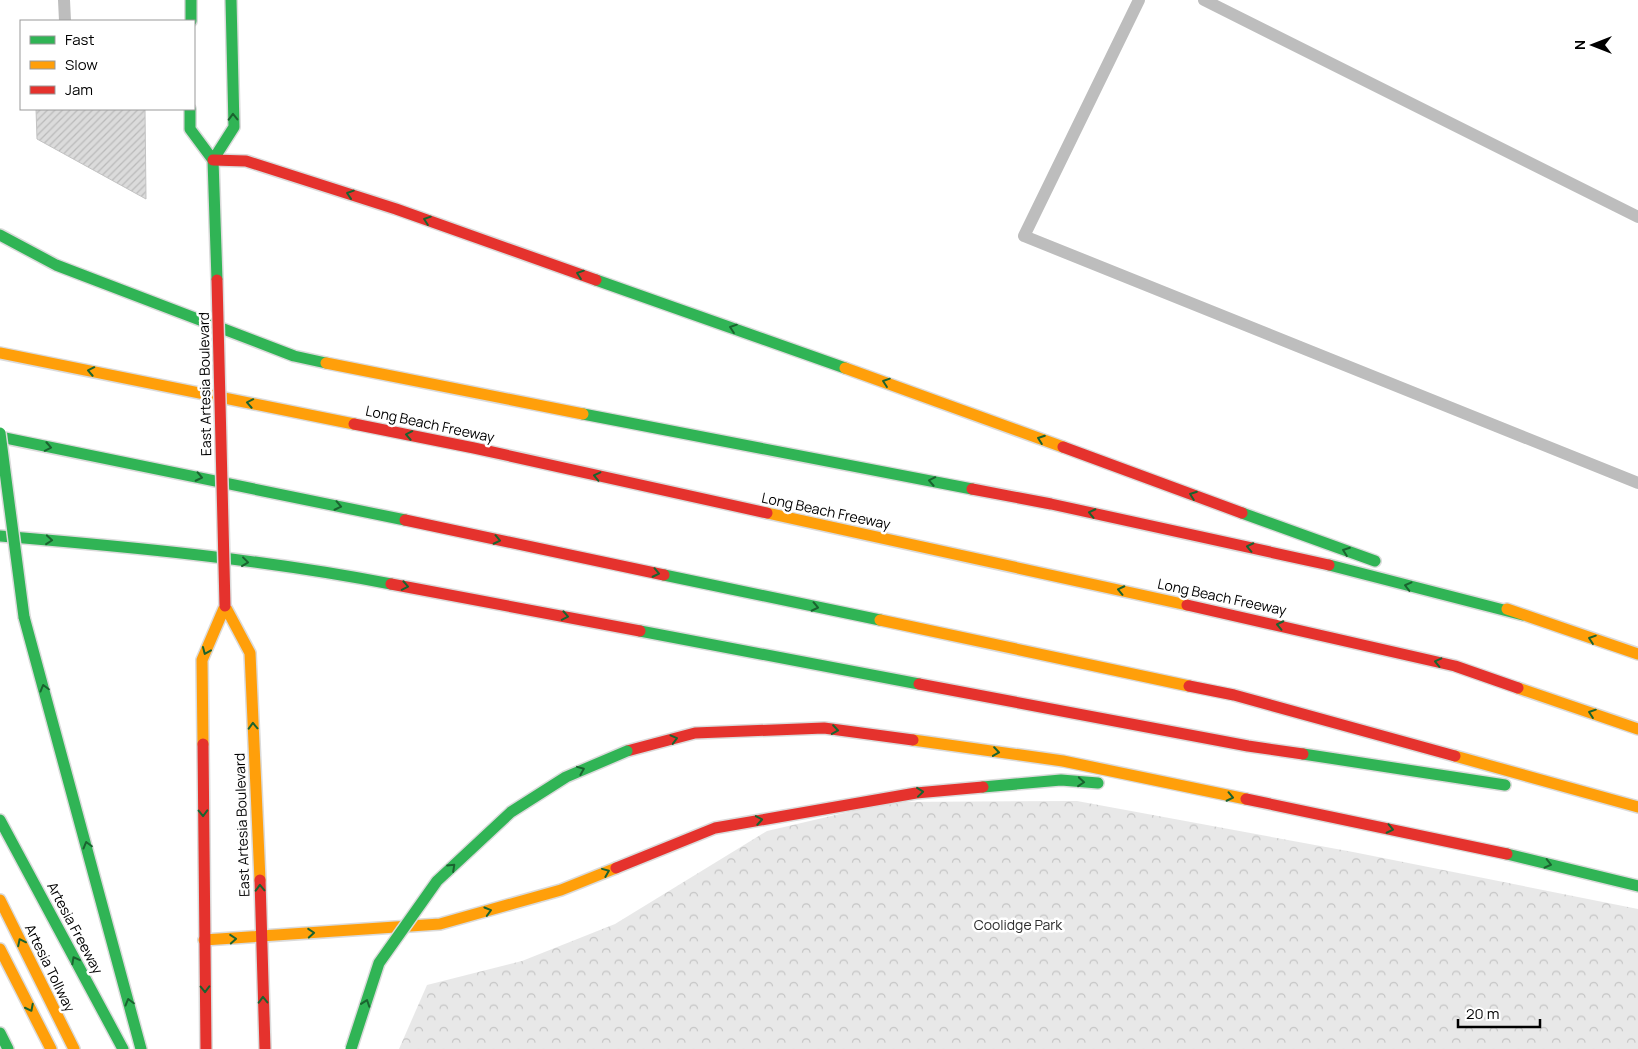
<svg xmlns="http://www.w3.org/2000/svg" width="1638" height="1049" font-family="Manrope,sans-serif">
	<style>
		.park { fill: url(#park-crowns) }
		.building { fill: url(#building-hatch); stroke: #c3c3c3 }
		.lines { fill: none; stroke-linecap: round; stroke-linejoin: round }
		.fast-casing { stroke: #dbdbdb; stroke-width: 14 }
		.slow-casing { stroke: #dbdbdb; stroke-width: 14 }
		.jam-casing { stroke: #dbdbdb; stroke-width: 14 }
		.lane { stroke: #bdbdbd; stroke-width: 12 }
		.fast { stroke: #30b455; stroke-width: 11 }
		.slow { stroke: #ff9f0a; stroke-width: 11 }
		.jam { stroke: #e5322d; stroke-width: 11 }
		.fast-bridge-casing { stroke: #dbdbdb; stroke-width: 14; stroke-linecap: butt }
		.jam-bridge-casing { stroke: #dbdbdb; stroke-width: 14; stroke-linecap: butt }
		.fast-bridge { stroke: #30b455; stroke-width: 11 }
		.jam-bridge { stroke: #e5322d; stroke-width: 11 }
		.oneway { stroke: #1a632f }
		.labels { text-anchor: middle; stroke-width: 5; stroke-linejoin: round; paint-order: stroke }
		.street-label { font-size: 14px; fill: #000; stroke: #fff }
		.park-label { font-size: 14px; fill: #2c2c2c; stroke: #fff }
	</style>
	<defs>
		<pattern id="park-crowns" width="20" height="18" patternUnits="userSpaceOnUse" patternTransform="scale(1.25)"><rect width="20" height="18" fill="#e8e8e8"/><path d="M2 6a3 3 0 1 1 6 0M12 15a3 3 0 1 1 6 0" fill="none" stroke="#c5c5c5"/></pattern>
		<pattern id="building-hatch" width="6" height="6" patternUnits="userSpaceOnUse" patternTransform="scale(1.25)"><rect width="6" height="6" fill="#dbdbdb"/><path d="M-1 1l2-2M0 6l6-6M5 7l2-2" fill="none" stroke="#bababa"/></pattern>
	</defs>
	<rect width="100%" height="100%" fill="#fff"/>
	<path class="park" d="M1077,801L1353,852L1638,909V1049H399L427,985L522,961L615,924L767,831L891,802Z"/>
	<path class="building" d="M36,109H145L146,199L37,139Z"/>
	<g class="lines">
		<defs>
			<path id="fast" d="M191,0V21
				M190,109V129L213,160
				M0,235L56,265L294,356L326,363
				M217,280L213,160L234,127L231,0
				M596,280L845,368
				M583,414L972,489
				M0,437L405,520
				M1242,513L1375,561
				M0,536C131,547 262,559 391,584
				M1329,565L1523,615
				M664,575L880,620
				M24,617L141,1049
				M640,631L919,684
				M1303,754L1505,785
				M983,787L1061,780L1098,783
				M0,820L123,1049
				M1507,854L1638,886
				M0,1033L8,1049"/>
			<path id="slow" d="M0,353L354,424
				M326,363L583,414
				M845,368L1063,447
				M767,513L1187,605
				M225,606L250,653L260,880
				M1507,609L1638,654
				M880,620L1189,686
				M1518,688L1638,729
				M913,740L1063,761L1246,799
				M203,744L202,660L225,606
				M1455,756L1638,807
				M0,900L74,1049
				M204,940L440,924L561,890L616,868
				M0,949L51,1049"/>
			<path id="jam" d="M213,160L246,161L396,209L596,280
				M354,424L474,448L767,513
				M1063,447L1242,513
				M972,489L1051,504L1329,565
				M405,520L664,575
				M391,584L640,631
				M1187,605L1455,666L1518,688
				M919,684L1248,746L1303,754
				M1189,686L1234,695L1455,756
				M203,744L206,1049
				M627,751L695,733L824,728L913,740
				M1246,799L1507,854
				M616,868L715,828L916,793L983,787
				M260,880L265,1049"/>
		</defs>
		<use href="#fast" class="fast-casing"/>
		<use href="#slow" class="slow-casing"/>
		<use href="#jam" class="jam-casing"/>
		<path class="lane" d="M64,0L65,21
			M1139,0L1024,236L1638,483
			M1204,0L1638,217"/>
		<use href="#fast" class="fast"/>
		<use href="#slow" class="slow"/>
		<use href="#jam" class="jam"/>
		<defs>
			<path id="fast-bridge" d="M0,433L24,617
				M351,1049L379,963L437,881L511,812L566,777L627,751"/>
			<path id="jam-bridge" d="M217,280L225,606"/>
		</defs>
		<use href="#fast-bridge" class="fast-bridge-casing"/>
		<use href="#jam-bridge" class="jam-bridge-casing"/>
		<use href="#fast-bridge" class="fast-bridge"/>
		<use href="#jam-bridge" class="jam-bridge"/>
	</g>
	<defs><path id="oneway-chevron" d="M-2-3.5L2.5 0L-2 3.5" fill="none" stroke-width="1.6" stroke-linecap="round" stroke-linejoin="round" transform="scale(1.25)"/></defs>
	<g class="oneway">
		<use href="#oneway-chevron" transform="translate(233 117) rotate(-91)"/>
		<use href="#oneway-chevron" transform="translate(350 194) rotate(-162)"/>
		<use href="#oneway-chevron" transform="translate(427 220) rotate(-161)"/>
		<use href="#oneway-chevron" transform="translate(580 274) rotate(-161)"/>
		<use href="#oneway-chevron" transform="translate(733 328) rotate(-161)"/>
		<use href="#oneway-chevron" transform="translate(91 371) rotate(-169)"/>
		<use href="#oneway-chevron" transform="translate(886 382) rotate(-161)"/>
		<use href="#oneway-chevron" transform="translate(250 403) rotate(-169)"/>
		<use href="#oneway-chevron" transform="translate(409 435) rotate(-169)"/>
		<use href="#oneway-chevron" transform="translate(1041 439) rotate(-160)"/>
		<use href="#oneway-chevron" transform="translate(48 447) rotate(11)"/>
		<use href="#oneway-chevron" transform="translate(597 476) rotate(-167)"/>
		<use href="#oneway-chevron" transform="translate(199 477) rotate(12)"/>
		<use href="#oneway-chevron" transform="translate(932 481) rotate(-169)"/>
		<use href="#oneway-chevron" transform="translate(1193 495) rotate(-160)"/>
		<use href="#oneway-chevron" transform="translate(338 506) rotate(12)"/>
		<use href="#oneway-chevron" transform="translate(1092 513) rotate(-168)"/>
		<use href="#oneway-chevron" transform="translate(49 540) rotate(5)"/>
		<use href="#oneway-chevron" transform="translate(497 540) rotate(12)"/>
		<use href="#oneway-chevron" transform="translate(1250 547) rotate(-168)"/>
		<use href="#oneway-chevron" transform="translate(1346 551) rotate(-160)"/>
		<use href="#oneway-chevron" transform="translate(245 562) rotate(7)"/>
		<use href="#oneway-chevron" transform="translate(656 573) rotate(12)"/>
		<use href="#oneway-chevron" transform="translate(405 586) rotate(11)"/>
		<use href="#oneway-chevron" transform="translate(1408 586) rotate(-166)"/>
		<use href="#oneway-chevron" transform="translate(1121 590) rotate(-168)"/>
		<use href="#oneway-chevron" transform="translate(815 607) rotate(12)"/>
		<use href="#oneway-chevron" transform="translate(565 616) rotate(11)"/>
		<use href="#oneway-chevron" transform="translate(1280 625) rotate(-168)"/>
		<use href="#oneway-chevron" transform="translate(1592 639) rotate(-161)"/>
		<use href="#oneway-chevron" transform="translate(206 651) rotate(113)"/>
		<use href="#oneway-chevron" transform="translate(1438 662) rotate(-167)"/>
		<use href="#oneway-chevron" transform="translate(44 688) rotate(-105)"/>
		<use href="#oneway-chevron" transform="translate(1592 713) rotate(-161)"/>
		<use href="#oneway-chevron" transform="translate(253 726) rotate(-92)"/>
		<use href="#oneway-chevron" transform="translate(835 730) rotate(8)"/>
		<use href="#oneway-chevron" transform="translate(674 739) rotate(-15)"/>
		<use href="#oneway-chevron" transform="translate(996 752) rotate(8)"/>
		<use href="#oneway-chevron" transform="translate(581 770) rotate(-22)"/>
		<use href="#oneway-chevron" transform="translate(1081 782) rotate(5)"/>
		<use href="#oneway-chevron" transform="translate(920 792) rotate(-6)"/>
		<use href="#oneway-chevron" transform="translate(1230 797) rotate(12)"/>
		<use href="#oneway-chevron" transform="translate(203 813) rotate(89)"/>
		<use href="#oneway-chevron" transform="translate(759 820) rotate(-10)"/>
		<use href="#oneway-chevron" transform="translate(1390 829) rotate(12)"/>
		<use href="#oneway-chevron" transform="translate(87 845) rotate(-105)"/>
		<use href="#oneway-chevron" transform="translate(1548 864) rotate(14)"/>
		<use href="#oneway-chevron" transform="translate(452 867) rotate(-43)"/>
		<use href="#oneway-chevron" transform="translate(606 872) rotate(-22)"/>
		<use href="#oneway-chevron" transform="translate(260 888) rotate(-92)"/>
		<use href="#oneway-chevron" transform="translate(488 911) rotate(-16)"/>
		<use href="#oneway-chevron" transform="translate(311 933) rotate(-4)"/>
		<use href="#oneway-chevron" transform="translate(233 939) rotate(-4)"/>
		<use href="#oneway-chevron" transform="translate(21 942) rotate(-116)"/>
		<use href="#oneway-chevron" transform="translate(75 960) rotate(-118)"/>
		<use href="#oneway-chevron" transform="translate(205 989) rotate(89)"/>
		<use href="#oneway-chevron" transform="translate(263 1000) rotate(-91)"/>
		<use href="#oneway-chevron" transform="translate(129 1002) rotate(-105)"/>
		<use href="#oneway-chevron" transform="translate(366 1003) rotate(-71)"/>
		<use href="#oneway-chevron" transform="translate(30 1008) rotate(63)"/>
	</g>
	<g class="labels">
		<g class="street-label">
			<text transform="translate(205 384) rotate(-91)" y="5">East Artesia Boulevard</text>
			<text transform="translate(430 424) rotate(12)" y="5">Long Beach Freeway</text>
			<text transform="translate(826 511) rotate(12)" y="5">Long Beach Freeway</text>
			<text transform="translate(1222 597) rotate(12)" y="5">Long Beach Freeway</text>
			<text transform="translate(242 825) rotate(-92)" y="5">East Artesia Boulevard</text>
			<text transform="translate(75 928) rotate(62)" y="5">Artesia Freeway</text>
			<text transform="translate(50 968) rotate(64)" y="5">Artesia Tollway</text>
		</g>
		<g class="park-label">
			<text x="1018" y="930">Coolidge Park</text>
		</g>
	</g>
	<rect x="20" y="20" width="175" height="90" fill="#ffffff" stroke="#999999"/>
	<rect x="30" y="36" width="25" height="8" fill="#30b455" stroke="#999999"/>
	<text x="65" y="45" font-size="15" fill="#000000">Fast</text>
	<rect x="30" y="61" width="25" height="8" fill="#ff9f0a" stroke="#999999"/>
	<text x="65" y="70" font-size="15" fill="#000000">Slow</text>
	<rect x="30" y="86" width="25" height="8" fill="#e5322d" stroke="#999999"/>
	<text x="65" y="95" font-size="15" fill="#000000">Jam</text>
	<g transform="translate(1593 45) rotate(270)" stroke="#ffffff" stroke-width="4" paint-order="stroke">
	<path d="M0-4L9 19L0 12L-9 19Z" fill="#000000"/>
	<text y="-8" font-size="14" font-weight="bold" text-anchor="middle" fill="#000000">N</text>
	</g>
	<path d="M1458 1019v8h82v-8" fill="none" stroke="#000000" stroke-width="2.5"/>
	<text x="1466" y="1019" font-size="15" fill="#000000" stroke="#ffffff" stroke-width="4" paint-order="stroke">20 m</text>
</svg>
